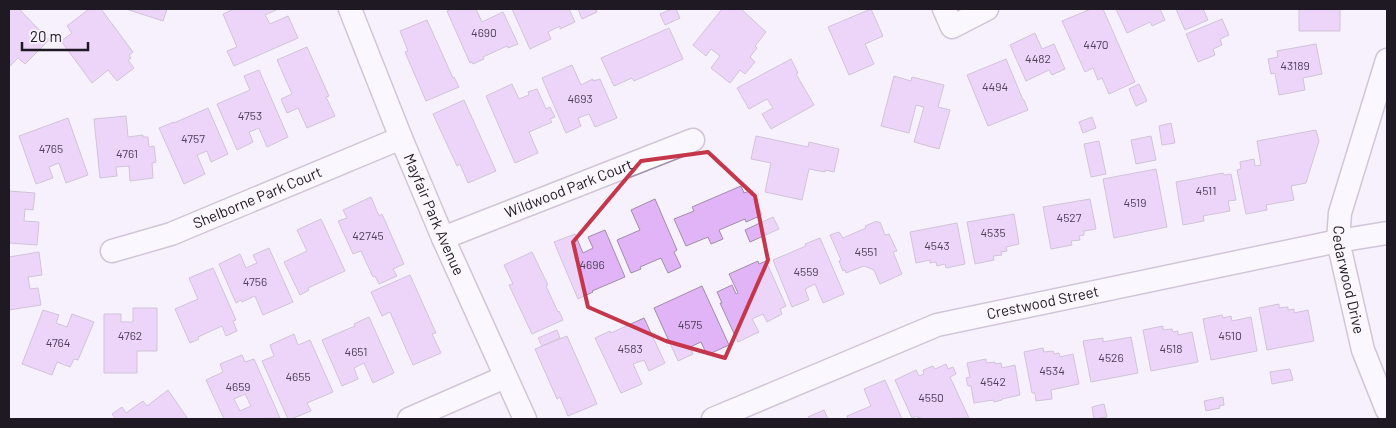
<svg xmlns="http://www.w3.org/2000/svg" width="1396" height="428" font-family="Barlow,sans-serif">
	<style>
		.building { fill: #e1b4f7; stroke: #a08daa; fill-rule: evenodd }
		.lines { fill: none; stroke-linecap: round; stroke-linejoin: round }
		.street-casing { stroke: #a291ae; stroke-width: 25 }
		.street { stroke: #fff; stroke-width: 22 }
		.marked { fill: none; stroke: #c6364a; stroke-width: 4; stroke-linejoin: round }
		.labels { text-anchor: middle; stroke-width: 4.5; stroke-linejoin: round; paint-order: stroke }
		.number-label { font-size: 12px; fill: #504059 }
		.street-label { font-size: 15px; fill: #1f1924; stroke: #f7f0fd }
	</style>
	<rect width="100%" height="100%" fill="#f7f0fd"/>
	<path class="building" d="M9,9H19L49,40L25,64L18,58L9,67Z
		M89,9H101L133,52L129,55L131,58L128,60L134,68L117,81L108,70L92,83L61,41L72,33L67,26Z
		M126,9H167L163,21Z
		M234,9H275L276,10L265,15L270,24L288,16L298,38L234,66L227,51L237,47L223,14Z
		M452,9H476L482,22L503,12L518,44L508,48L507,46L483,57L484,59L473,64L472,62L470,63L447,11Z
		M512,9H569L575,22L560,29V26L548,32L551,39L530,49Z
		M578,9H599L596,10L597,12L582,19Z
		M672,9H676L680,18L665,25L660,14Z
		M722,9H741L766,32L755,46L757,48L750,57L755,62L745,74L740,70L730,83L711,68L720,56L711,49L706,56L693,45Z
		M871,9L883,36L865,44L874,64L849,75L828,27Z
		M1091,9H1103L1135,82L1109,94L1102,78L1098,80L1093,68L1085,72L1062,21Z
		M1116,9H1160L1165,20L1152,26L1150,22L1127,33Z
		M1176,9H1203L1208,20L1185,30Z
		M1299,9H1340V31H1299Z
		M1222,19L1229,35L1220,39L1222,45L1213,49L1215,55L1198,62L1186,34Z
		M427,20L453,78L454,77L459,87L426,101L405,52L408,51L400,31Z
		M669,28L683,59L634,81L632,78L614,86L601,58Z
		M1035,33L1042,49L1054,44L1065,69L1052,75L1049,70L1026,81L1010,45Z
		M1316,44L1322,74L1303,78L1305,90L1279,95L1275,73L1271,74L1268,59L1278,57L1277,51Z
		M307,47L329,96L326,97L335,116L307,128L298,108L287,113L281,99L292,94L277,60Z
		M791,59L798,73L796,74L814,105L771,129L762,114L773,108L767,99L749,109L737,88Z
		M1006,59L1023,100H1024L1028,110L988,126L967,75Z
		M572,65L581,85L593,79V81L600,79L617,118L595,127L589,114L578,118L581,126L566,133L542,78Z
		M259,70L288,137L267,147L259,128L249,132L253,142L237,150L217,104L250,90L244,76Z
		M894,76L911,81L912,77L944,85L938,107L950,110L939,149L914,142L924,107L916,105L909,133L881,126Z
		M512,84L519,99L529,95L528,92L537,89L546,109L550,107L555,117L550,119L552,122L529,132L538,153L515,163L486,96Z
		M1139,84L1147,101L1136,106L1129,89Z
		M464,100L496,171L468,183L460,164L457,166L433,114Z
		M208,108L228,154L211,162L207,151L197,155L205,174L184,184L159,128L174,122V123Z
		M126,116L128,137L143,135V137H148L149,147L154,146L156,162L152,163L153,178L130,181L129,166L116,167L117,176L100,178L94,119Z
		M1092,117L1096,128L1083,133L1079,122Z
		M68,118L88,175L66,183L59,163L49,167L53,178L36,184L19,136Z
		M1171,123L1175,143L1162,145L1159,126Z
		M1316,130L1319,141L1306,183L1291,186L1294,200L1266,205L1267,210L1246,214L1237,170L1241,169L1240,162L1254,159L1255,166L1261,165L1257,141Z
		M756,136L808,147L809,142L839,149L834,172L825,170V172L809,169L802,200L765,192L771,163L751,159Z
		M1151,136L1156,160L1136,164L1131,140Z
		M1099,141L1106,174L1091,177L1084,144Z
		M1156,169L1167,227L1114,238L1103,179Z
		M1223,173L1224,175L1231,174L1236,200L1228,201L1230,211L1203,216L1204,221L1183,225L1176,182Z
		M741,186L744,193L752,190L762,215L746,222L745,219L719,230L723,239L711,244L708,237L686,246L674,219L694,211L692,207Z
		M9,191L35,193L33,210L25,209L24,221L39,222L37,245L9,243Z
		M371,197L379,216L382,214L404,264L393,269L397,276L379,284L375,276L373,277L361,251L353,254L338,221L347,218L343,210Z
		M655,199L677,250L674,252L681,267L668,273L661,258L640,267L641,269L631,273L617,240L640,230L631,210Z
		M1090,199L1096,229L1084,231V235L1079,236L1080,240L1071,241L1072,245L1051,249L1043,207Z
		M1014,214L1019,244L1006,247L1007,251L1001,252L1002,255L993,256L994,260L975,264L967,222Z
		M773,217L779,229L750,242L745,230Z
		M321,219L345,271L308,288L309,290L300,295L284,262L307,251L297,230Z
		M877,221L878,223L880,222L885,235L889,234L897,251L893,252L902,274L880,284L874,270L864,266L846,273L845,270L843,271L839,261L841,260L830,235L839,232L843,238L866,228L865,226Z
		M957,223L965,264L946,268L945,264L937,266L936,262L930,263V260L916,263L910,232Z
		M605,230L625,277L592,291L593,292L578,299L554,242L575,234L583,253L593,248L588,237Z
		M820,238L844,294L823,303L815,284L805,289L809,300L792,307L773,260L806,246L805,244Z
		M269,248L293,302L263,315L255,296L242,302L241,300L236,303L219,264L240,254L246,268L257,263L253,255Z
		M39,252L42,275L28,277L30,289L38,288L41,305L9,310V257Z
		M532,252L548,285L546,286L558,312L559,311L563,320L532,334L509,285L513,284L504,265Z
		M758,261L759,264L766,261L786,306L780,309L782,314L767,322L763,314L752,319L759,332L738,342L720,303H722L717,292L732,285L736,294L738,293L729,274Z
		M213,268L236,320L233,321L237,331L226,336L222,326L198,337L199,339L190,343L175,309L198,299L189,278Z
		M410,275L436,333L432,334L441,353L413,365L390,312L382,316L371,292Z
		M702,286L729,345L707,355L701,342L690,347L693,354L678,361L654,308Z
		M1279,304V308L1288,307V310L1294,309V313L1308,310L1314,341L1267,350L1259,308Z
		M133,308H157V351H137V373H104V314H121V322H133Z
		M43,310L59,315L56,323L67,327L72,314L94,322L78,360L74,359L70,367L57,362L52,375L22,364Z
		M1222,315L1223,318L1231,316L1232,321L1251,317L1257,351L1211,360L1203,319Z
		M369,317L394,373L373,383L364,363L354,368L358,379L342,386L322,340L355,326L354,324Z
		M644,318L665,363L649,371L644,360L633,364L642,384L621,393L595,338L610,331L611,333Z
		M1163,326V330L1172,329L1173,332L1178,331V335L1192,332L1198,362L1151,371L1143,330Z
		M557,330L560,338L542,346L538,338Z
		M294,334L298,345L310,340L333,392L307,403L311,411L291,419H288L262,361L274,356L270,345Z
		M567,336L597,404L568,416L560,397L557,399L535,349Z
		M1131,337L1138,373L1091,382L1083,341L1103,338V342Z
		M1043,348L1044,352L1053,351L1054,354L1059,353L1060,357L1073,354L1079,384L1051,390L1052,399L1036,401L1035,393H1032L1024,352Z
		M242,355L245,362L254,359L280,418L224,419L206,380L223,372L220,364ZM245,394L251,406L240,411L234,399Z
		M986,359V363L995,362V364L1001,363L1002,368L1015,365L1020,395L1002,399V400L994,402L993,400L974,403L971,386H968L966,378L970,377L967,363Z
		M946,364L948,369L953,367L956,374L950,377L969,418L921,419L920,417L918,418L917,416L912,418L895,380L916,370L919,376L924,374L923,370L933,366L935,369Z
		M1290,369L1293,380L1272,384L1270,372Z
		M885,380L902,419H848L847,416L871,406L864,389Z
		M168,390L188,419H116L112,414L122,407L126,413L143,401L147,406Z
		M1223,397L1224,405L1219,406L1220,408L1206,411L1204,401Z
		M1104,404L1107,417L1094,419L1092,407Z
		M824,410L828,419H809L808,417Z"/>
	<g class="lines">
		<defs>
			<g id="street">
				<path id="s1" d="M350,9L401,138L443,238L525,419"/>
				<path d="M944,9L952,27L987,9"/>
				<path id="s2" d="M1387,60L1340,213L1338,241L1363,350L1387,410"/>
				<path id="s3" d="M443,238L693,140"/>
				<path id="s4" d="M112,251L171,234L401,138"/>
				<path d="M409,419L505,377"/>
				<path id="s5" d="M713,419L937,325L1338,241L1387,233"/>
			</g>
		</defs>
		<use href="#street" class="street-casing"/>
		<use href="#street" class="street"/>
	</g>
	<path d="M0 0H1396V428H0ZM708,152L755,196L768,260L725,358L666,341L588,307L573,242L641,161Z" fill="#f7f0fd" fill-opacity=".55" fill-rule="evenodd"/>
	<path class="marked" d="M708,152L755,196L768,260L725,358L666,341L588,307L573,242L641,161Z"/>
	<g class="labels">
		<g class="number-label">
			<text x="484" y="37">4690</text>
			<text x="1096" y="49">4470</text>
			<text x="1038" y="63">4482</text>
			<text x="1295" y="70">43189</text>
			<text x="995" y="91">4494</text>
			<text x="580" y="103">4693</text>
			<text x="250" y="120">4753</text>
			<text x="193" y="143">4757</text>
			<text x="51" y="153">4765</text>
			<text x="127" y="158">4761</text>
			<text x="1206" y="195">4511</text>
			<text x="1135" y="207">4519</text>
			<text x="1069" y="222">4527</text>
			<text x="993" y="237">4535</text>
			<text x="368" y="240">42745</text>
			<text x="937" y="250">4543</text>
			<text x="866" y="256">4551</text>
			<text x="592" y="269">4696</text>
			<text x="806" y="276">4559</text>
			<text x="255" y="286">4756</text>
			<text x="690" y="329">4575</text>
			<text x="130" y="340">4762</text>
			<text x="1230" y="340">4510</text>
			<text x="58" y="347">4764</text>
			<text x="630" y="353">4583</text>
			<text x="1171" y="353">4518</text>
			<text x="356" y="356">4651</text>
			<text x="1111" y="362">4526</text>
			<text x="1052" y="375">4534</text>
			<text x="298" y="381">4655</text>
			<text x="993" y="386">4542</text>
			<text x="238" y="391">4659</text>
			<text x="931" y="402">4550</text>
		</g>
		<g class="street-label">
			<text dy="5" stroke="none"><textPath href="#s3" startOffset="135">Wildwood Park Court</textPath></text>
			<text dy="5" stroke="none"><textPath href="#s4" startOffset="155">Shelborne Park Court</textPath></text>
			<text dy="5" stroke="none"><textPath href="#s1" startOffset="222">Mayfair Park Avenue</textPath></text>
			<text dy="5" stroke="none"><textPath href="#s2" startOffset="228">Cedarwood Drive</textPath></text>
			<text dy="5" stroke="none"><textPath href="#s5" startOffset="351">Crestwood Street</textPath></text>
		</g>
	</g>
	<rect width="1396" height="428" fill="none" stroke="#1f1924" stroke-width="20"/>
	<path d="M22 42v8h66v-8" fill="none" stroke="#1f1924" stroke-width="2.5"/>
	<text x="30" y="42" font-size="15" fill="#1f1924" stroke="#f7f0fd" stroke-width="4" paint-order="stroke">20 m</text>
</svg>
